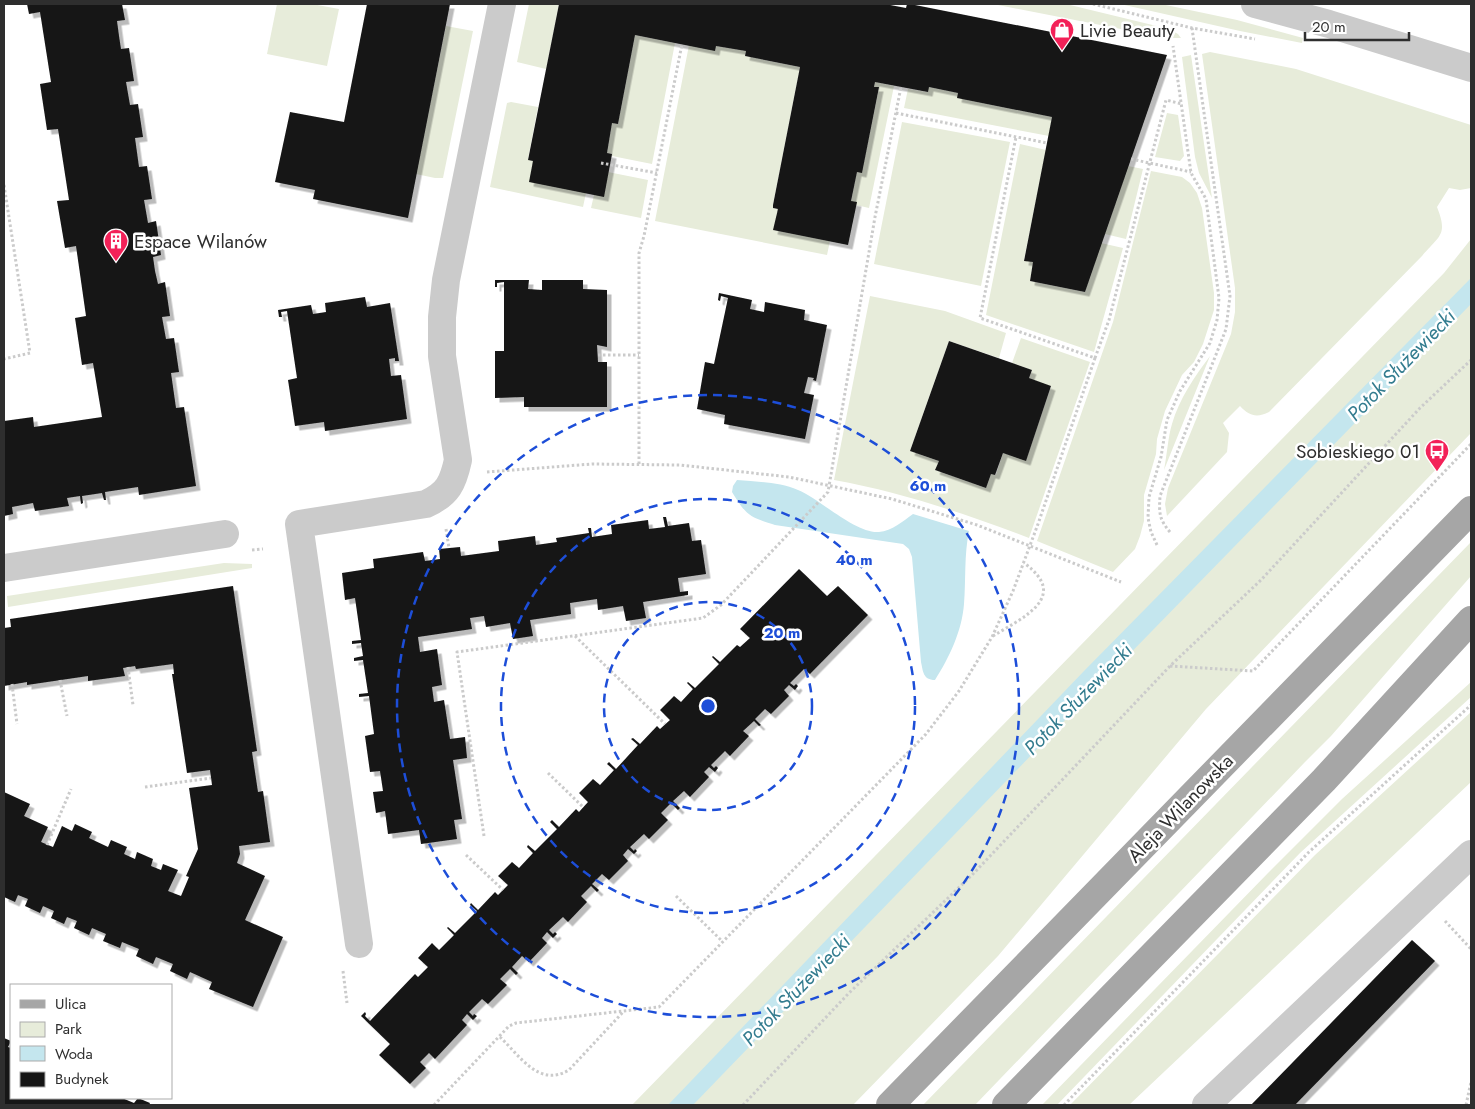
<svg xmlns="http://www.w3.org/2000/svg" width="1475" height="1109" font-family="Jost,sans-serif">
	<style>
		.green { fill: #e7ecda }
		.water { fill: #c4e6ee }
		.building { fill: #151515; filter: url(#shadow) }
		.lines { fill: none; stroke-linecap: round; stroke-linejoin: round }
		.path { stroke: #cbcbcb; stroke-width: 3; stroke-dasharray: 2.5 2.5; stroke-linecap: butt }
		.minor { stroke: #cbcbcb; stroke-width: 28 }
		.major { stroke: #a6a6a6; stroke-width: 28 }
		.ring { fill: none; stroke: #1d4ed8; stroke-width: 2.5; stroke-dasharray: 9 6 }
		.labels { text-anchor: middle; stroke-width: 5; stroke-linejoin: round; paint-order: stroke }
		.poi-label { font-size: 19px; fill: #2e2e2e; stroke: #fff; text-anchor: start }
		.street-label { font-size: 19px; fill: #2e2e2e; stroke: #fff }
		.water-label { font-size: 20px; font-style: italic; fill: #337c8f; stroke: #fff }
		.centre { fill: #1d4ed8; stroke: #fff; stroke-width: 2.5 }
		.ring-label { font-size: 15px; text-anchor: middle; font-weight: bold; fill: #1d4ed8; stroke: #fff; stroke-width: 5; stroke-linejoin: round; paint-order: stroke }
	</style>
	<defs>
		<filter id="shadow"><feDropShadow dx="4.5" dy="4.5" stdDeviation="0" flood-color="#0004"/></filter>
	</defs>
	<rect width="100%" height="100%" fill="#fff"/>
	<path class="green" d="M277,4H312L339,9L327,66L267,54Z
		M529,4H559L546,69L517,62Z
		M993,4H1066L1169,29L1178,34L1181,38H1167Z
		M1120,4H1161L1237,20L1303,38L1302,43L1240,31Z
		M446,26L473,31L443,178H435L416,174Z
		M635,35L675,43L652,164L612,156V154L607,153L612,123L618,124Z
		M689,45L715,50L716,46L746,51L745,56L800,67L773,205V208L778,209L774,230L830,241L827,255L655,221Z
		M1210,52L1296,69L1471,125V188L1460,190L1449,188L1437,207C1448,235 1440,235 1422,256L1269,412C1257,418 1249,416 1240,406L1223,423L1229,433L1227,452L1167,516L1165,504L1168,488L1231,334L1235,312V288L1202,54Z
		M1191,55L1212,198L1199,173L1195,157L1182,57Z
		M875,82L894,86L869,208L856,205L851,201L857,172H862L879,88L874,87Z
		M929,87L958,93V98L1052,117L1049,136L904,108L908,89L927,92Z
		M511,102L538,107L528,159L533,161L586,193L583,207L490,187L507,103Z
		M1167,113L1178,115L1184,156L1180,161L1155,157Z
		M902,122L1010,142L981,286L874,264Z
		M1020,144L1046,150L1024,260L1033,262L1030,281L1085,292L1101,243L1123,248L1094,352L986,315Z
		M1128,166L1143,169L1126,239L1105,234Z
		M1151,171L1182,177L1190,183L1197,193L1202,208L1214,293V310L1203,344L1194,362L1182,375L1165,411L1157,439L1156,454L1144,495V521L1140,536L1135,549L1113,572L1037,541L1113,322Z
		M608,172L648,180L641,218L591,208L594,195Z
		M1471,239V433L1206,709L998,956L853,1105H632L1444,273Z
		M870,296L945,311L1006,333L999,358L949,341L910,451L939,461L935,470L986,488L991,474L996,475L1003,453L1026,460L1051,387L1029,378L1032,370L1012,363L1021,338L1090,362L1029,538C966,514 901,492 834,480Z
		M1210,356L1164,470C1167,455 1168,437 1172,424C1179,399 1195,376 1210,356Z
		M1471,542V576L1331,736L1305,762L975,1105H923Z
		M224,563L252,564V568L8,607L7,596Z
		M1471,682V697L1300,853L1057,1105H1042L1268,873L1342,799Z
		M1471,712V782L1129,1105H1070L1315,855Z"/>
	<path class="water" d="M1471,278V304L1071,714L693,1105H668L1084,671Z
		M737,480C758,482 779,482 798,490C820,499 856,534 879,532C892,531 903,521 913,514L969,531C964,555 966,580 964,604C962,631 949,658 935,680C923,680 923,671 921,662L912,557L909,549L903,544L775,525C749,517 746,515 732,492L733,486Z"/>
	<path class="building" d="M27,4H122L125,20L117,21L119,36L121,49L129,48L134,81L126,82L130,105L138,104L143,137L135,138L139,167L147,166L152,199L144,200L148,223L156,221L161,255L153,257L155,271L158,284L165,282L170,316L162,317L166,339L174,338L179,372L171,373L176,408L184,407L196,486L139,495L138,487L105,492L106,500H104L102,493L82,496L83,503L81,504L80,496L67,498L69,506L35,511L33,503L12,507L13,514L4,516V421L33,417L34,427L102,417L93,363L82,365L75,318L86,316L76,246L65,248L57,201L69,200L58,129L47,130L40,84L51,82L40,12L29,14Z
		M367,4H450L408,218L313,199L315,190L275,182L290,112L344,122Z
		M559,4H885L906,8L907,4H910L1167,55L1085,292L1030,281L1033,262L1024,261L1052,117L957,98L958,93L929,87L928,92L875,82L874,87H879L862,173L857,172L851,201L857,202L848,245L773,230L778,209L773,208V205L800,67L745,56L746,51L716,46L715,51L635,35L618,124L612,123L607,153L612,154L604,197L529,182L533,161L528,160Z
		M495,280H529L528,289L542,290V280H583V289L607,290V347L597,345L598,362H607V407H524V397L495,398V351H504V282L497,283V287H495Z
		M719,293L752,300L750,309L764,312L765,302L805,310L804,320L827,325L816,381L813,380L814,378L808,377L804,393L814,395L805,439L724,424L725,415L697,409L705,362L714,364L728,298L721,296L720,301L718,300Z
		M365,297L367,307L390,303L399,361H395V358L389,359L391,376L401,375L407,419L325,431L324,422L295,426L288,380L297,378L287,311L281,312L282,317H279L278,310L311,305L313,314L326,312L325,303Z
		M949,341L1032,370L1029,378L1051,386L1026,461L1003,453L995,475L991,474L986,488L935,470L939,461L910,451Z
		M663,517H666L668,526L689,523L692,541L701,540L706,574L678,578L680,592L688,591V595L643,602L646,618L626,621L623,606L598,610L597,599L570,603L571,614L530,620L533,636L513,639L510,623L486,627L484,616L470,618L472,629L418,637L420,652L437,649L442,685L432,687L434,702L444,700L450,739L465,737L467,758L453,760L462,819L454,820L457,839L421,844L419,830L388,834L385,811L376,813L373,792L383,791L380,771L370,772L365,736L374,734L369,696L359,697V694L368,693L363,660L354,661V658L363,656L361,643L352,644V641L361,640L355,598L345,600L342,573L374,568L373,559L423,552L425,561L440,559L439,549L460,547L461,556L499,551L498,541L535,536L536,545L557,542L556,538L589,533L588,528H591L592,537L612,534L611,525L648,520L649,529L665,527Z
		M799,569L827,596L838,586L868,615L810,674L804,669L790,683L794,686L796,684L798,686L795,690L789,685L784,690L789,696L771,714L765,709L755,719L761,725L759,726L754,721L743,731L749,736L730,756L725,751L711,765L714,768L716,766L718,768L715,772L709,767L704,772L709,777L690,797L684,791L673,801L680,808L678,810L671,803L661,813L668,820L649,839L644,834L630,847L634,851L635,849L637,851L634,854L628,849L623,855L628,861L609,880L602,874L592,884L599,890L597,892L591,886L581,896L587,902L568,922L563,917L549,930L553,934L555,932L557,934L553,938L547,932L542,938L547,943L529,962L522,956L512,967L518,973L516,975L510,969L500,979L507,985L488,1004L482,999L469,1012L473,1016L474,1014L477,1016L473,1020L467,1014L462,1020L467,1025L435,1059L429,1053L420,1062L426,1068L410,1084L379,1055L390,1044L361,1016L365,1012L366,1014L365,1016L370,1021L415,974L418,977L428,967L418,958L432,943L439,950L454,935L447,928L448,927L455,933L477,911L470,905L471,903L478,910L495,892L498,895L508,885L498,876L512,862L519,868L533,853L527,847L528,845L535,851L557,829L550,822L552,820L559,827L576,809L579,812L588,802L579,793L593,779L600,785L614,770L607,764L609,762L616,769L638,745L631,739L633,738L640,744L657,726L660,729L670,720L660,710L674,696L681,702L693,689L687,683L688,682L695,688L719,664L712,657L713,656L720,662L737,645L740,647L750,638L740,629Z
		M233,586L257,751L252,752L258,792L263,791L270,842L239,846L240,854L237,863L265,876L245,920L283,937L253,1007L209,989L212,982L190,972L187,979L170,971L173,964L156,957L153,964L136,956L139,949L122,942L120,948L103,941L106,934L92,928L89,935L74,928L77,921L67,917L64,924L51,918L54,911L43,906L40,913L25,906L28,899L18,895L15,902L4,897V792L30,804L24,816L48,827L41,842L53,847L62,826L72,831L75,824L92,832L89,838L108,847L111,840L127,847L124,854L135,859L137,852L153,859L151,866L161,870L163,864L178,870L168,891L181,896L189,877L186,876L198,849L189,788L212,785L210,770L187,773L172,674H174L173,664L136,669L135,666L123,668L125,676L88,681V676L27,685V682L4,686V628L11,627L10,619Z
		M1412,940L1435,961L1401,996L1295,1105H1251Z
		M4,1038L11,1041L8,1047L11,1048V1098H122L134,1103L138,1098L150,1103L149,1105H4Z"/>
	<g class="lines">
		<path class="path" d="M1093,4L1192,28L1255,39
			M896,113L1047,143
			M1131,159L1191,172
			M601,163L657,173
			M4,185L30,353L4,359
			M598,355H639
			M1095,358L1109,320L1166,100L1182,104
			M639,464V253L644,236L682,44
			M487,472L592,464L680,465L789,477L892,499L977,525L1121,582
			M446,529L449,548
			M1170,532C1159,519 1159,513 1160,496L1221,342L1226,329L1230,296L1192,28
			M1157,545L1151,532L1148,518L1149,497L1161,457L1167,420L1180,391L1210,343L1217,320L1219,298L1206,199L1191,173L1173,46
			M252,550L263,549
			M575,636L665,724
			M993,636C1022,618 1071,597 1024,563
			M1170,666L1253,671L1471,444
			M128,667L133,705
			M60,680L67,716
			M12,684L17,724
			M548,773L583,807
			M145,787L211,778
			M484,836L457,652L703,618L721,605L828,492L875,217L901,87
			M47,845L71,789
			M466,855L503,890
			M676,896L722,941
			M1445,921L1471,949
			M343,971L347,1003
			M500,1037C520,1056 539,1088 569,1070L624,1011
			M434,1105L509,1026L516,1023L659,1007L926,734L959,691L992,637L1013,591L1038,524L1095,358L980,318L1016,137
			M743,1105L849,993L974,873L1170,666L1261,580L1420,408L1471,360
			M1064,1105L1309,852L1471,705
			M1466,1105L1471,1082"/>
		<path class="minor" d="M1255,4L1329,24L1471,68
			M4,568L225,534
			M359,944L299,524L426,504C448,494 453,483 458,460L442,356V317L446,280L502,4
			M1206,1105L1471,854"/>
		<path class="major" d="M890,1105L1471,510
			M1006,1105L1324,780L1471,620"/>
	</g>
	<g class="ring">
		<circle cx="708" cy="706" r="104"/>
		<circle cx="708" cy="706" r="207"/>
		<circle cx="708" cy="706" r="311"/>
	</g>
	<defs>
		<symbol id="shop-pin" viewBox="-11 -11 22 30"><path d="M0 17L-7.5 6A9.5 9.5 0 1 1 7.5 6Z" fill="#f32158" stroke="#fff"/><path d="M-5-2.5h2.3a2.7 3.5 0 0 1 5.4 0H5L5.5 6h-11ZM-1.5-2.5h3a1.5 2.3 0 0 0-3 0Z" fill="#fff"/></symbol>
		<symbol id="building-pin" viewBox="-11 -11 22 30"><path d="M0 17L-7.5 6A9.5 9.5 0 1 1 7.5 6Z" fill="#f32158" stroke="#fff"/><path d="M-4-6H4V6H1V3H-1V6H-4ZM-2.5-4.3h1.7v1.8h-1.7ZM.8-4.3h1.7v1.8H.8ZM-2.5-1h1.7V.8h-1.7ZM.8-1h1.7V.8H.8Z" fill="#fff"/></symbol>
		<symbol id="bus-pin" viewBox="-11 -11 22 30"><path d="M0 17L-7.5 6A9.5 9.5 0 1 1 7.5 6Z" fill="#f32158" stroke="#fff"/><path d="M-5-6H5V4H4V6H2V4H-2V6H-4V4H-5ZM-3.5-4V0h7V-4ZM-3.5 1.2v1.5H-2V1.2ZM2 1.2v1.5H3.5V1.2Z" fill="#fff"/></symbol>
	</defs>
	<g fill-rule="evenodd">
		<use href="#shop-pin" x="1048" y="16" width="28" height="38"/>
		<use href="#building-pin" x="102" y="227" width="28" height="38"/>
		<use href="#bus-pin" x="1423" y="437" width="28" height="38"/>
	</g>
	<g class="labels">
		<g class="poi-label">
			<text x="1080" y="37">Livie Beauty</text>
			<text x="134" y="248">Espace Wilanów</text>
			<text x="1420" y="458" text-anchor="end">Sobieskiego 01</text>
		</g>
		<g class="street-label">
			<text transform="translate(1180 808) rotate(-46)" y="7">Aleja Wilanowska</text>
		</g>
		<g class="water-label">
			<text transform="translate(1401 365) rotate(-46)" y="7">Potok Służewiecki</text>
			<text transform="translate(1078 699) rotate(-46)" y="7">Potok Służewiecki</text>
			<text transform="translate(796 990) rotate(-46)" y="7">Potok Służewiecki</text>
		</g>
	</g>
	<circle cx="708" cy="706" r="8" class="centre"/>
	<g class="ring-label">
		<text x="928" y="491">60 m</text>
		<text x="854" y="565">40 m</text>
		<text x="782" y="638">20 m</text>
	</g>
	<rect width="1475" height="1109" fill="none" stroke="#2e2e2e" stroke-width="10"/>
	<rect x="10" y="984" width="162" height="115" fill="#ffffff" stroke="#ababab"/>
	<rect x="20" y="1000" width="25" height="8" fill="#a6a6a6" stroke="#ababab"/>
	<text x="55" y="1009" font-size="15" fill="#2e2e2e">Ulica</text>
	<rect x="20" y="1022" width="25" height="15" fill="#e7ecda" stroke="#ababab"/>
	<text x="55" y="1034" font-size="15" fill="#2e2e2e">Park</text>
	<rect x="20" y="1046" width="25" height="15" fill="#c4e6ee" stroke="#ababab"/>
	<text x="55" y="1059" font-size="15" fill="#2e2e2e">Woda</text>
	<rect x="20" y="1072" width="25" height="15" fill="#151515" stroke="#ababab"/>
	<text x="55" y="1084" font-size="15" fill="#2e2e2e">Budynek</text>
	<path d="M1305 32v8h104v-8" fill="none" stroke="#2e2e2e" stroke-width="2.5"/>
	<text x="1312" y="32" font-size="15" fill="#2e2e2e" stroke="#ffffff" stroke-width="4" paint-order="stroke">20 m</text>
</svg>
